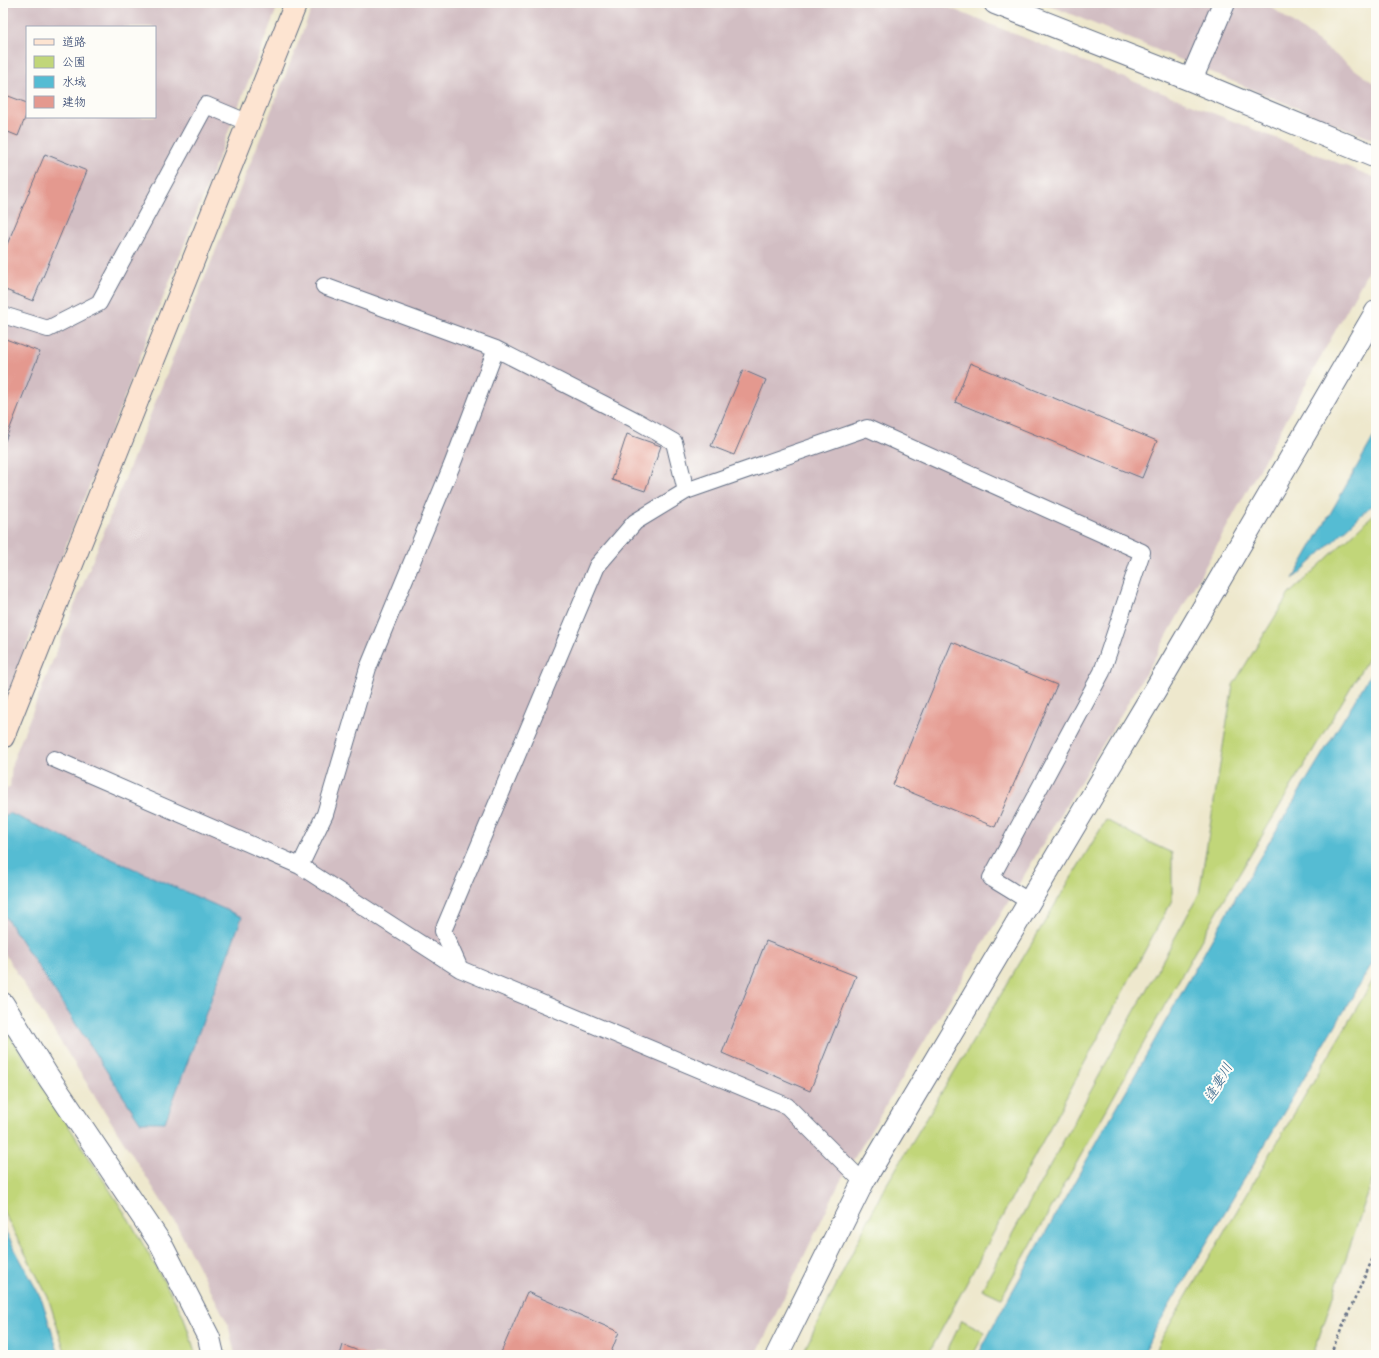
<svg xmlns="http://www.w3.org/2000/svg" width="1379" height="1358" font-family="'Architects Daughter','Klee One',sans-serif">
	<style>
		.industrial { fill: #d2bec3; fill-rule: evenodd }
		.green { fill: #c1d679; stroke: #6e826c }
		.water { fill: #55bcd3; stroke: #387698 }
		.building { fill: #e4998f }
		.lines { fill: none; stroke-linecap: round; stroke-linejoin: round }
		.lane-casing { stroke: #657085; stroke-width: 18 }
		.street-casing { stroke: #657085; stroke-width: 24 }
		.secondary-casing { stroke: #657085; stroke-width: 24 }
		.path { stroke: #657085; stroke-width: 2.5; stroke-dasharray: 3 3; stroke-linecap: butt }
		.lane { stroke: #fff; stroke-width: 16 }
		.street { stroke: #fff; stroke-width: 22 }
		.secondary { stroke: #fde4d1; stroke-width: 22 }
		.labels { text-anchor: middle; stroke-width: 4; stroke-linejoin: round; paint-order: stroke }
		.water-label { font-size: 14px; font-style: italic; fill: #2f6087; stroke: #fdfcf7 }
	</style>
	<rect width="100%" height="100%" fill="#fdfcf7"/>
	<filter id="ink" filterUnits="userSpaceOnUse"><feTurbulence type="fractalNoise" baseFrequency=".025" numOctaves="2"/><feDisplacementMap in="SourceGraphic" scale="8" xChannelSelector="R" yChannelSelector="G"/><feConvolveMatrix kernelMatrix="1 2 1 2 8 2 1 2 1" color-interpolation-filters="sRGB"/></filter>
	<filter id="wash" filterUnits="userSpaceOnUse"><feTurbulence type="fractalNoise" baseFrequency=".012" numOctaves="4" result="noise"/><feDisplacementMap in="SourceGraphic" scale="16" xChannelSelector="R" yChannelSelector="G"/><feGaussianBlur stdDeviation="0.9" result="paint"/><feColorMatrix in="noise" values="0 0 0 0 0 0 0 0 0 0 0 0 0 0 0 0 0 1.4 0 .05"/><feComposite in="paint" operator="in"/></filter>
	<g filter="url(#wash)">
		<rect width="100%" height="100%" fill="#eee8cd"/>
		<path class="industrial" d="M3,3H279L3,706ZM27,27H155V117H27Z
			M314,3H937L1376,178V257L1153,661L840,1182L756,1355H235L228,1324L176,1224L3,951V791L10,787L12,763Z
			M1044,3H1266L1376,85V141Z"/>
		<path class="green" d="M1376,512V645L1222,903L1001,1298L982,1289L1199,894L1233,685L1289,594Z
			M1106,820L1138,837L1172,853V900L928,1355H802L882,1192Z
			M1376,975V1174L1372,1181L1313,1355H1153L1160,1341Z
			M3,1024L131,1223L183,1315L196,1355H66L48,1297L3,1211Z
			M962,1320L985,1332L973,1355H945Z"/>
		<path class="water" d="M1376,433V501L1293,579Z
			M1376,665V957L1152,1335L1143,1355H978L1004,1306L1233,902Z
			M9,813L242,917L165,1122H140L3,913V818Z
			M3,1227L42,1300L59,1355H3Z"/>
		<g id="blocks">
			<path class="building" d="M3,94L27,103V113L18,136L3,130Z
				M45,154L87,171L33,301L3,289V254Z
				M3,338L40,352L5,441L3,440Z
				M970,363L1157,441L1142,478L955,402Z
				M743,370L766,380L734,455L711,446Z
				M627,434L661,446L645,491L612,480Z
				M952,642L1057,685L995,827L893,785Z
				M766,941L856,976L810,1091L722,1053Z
				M527,1292L619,1332L610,1355H500Z
				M343,1345L369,1355H340Z"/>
		</g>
	</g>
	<g filter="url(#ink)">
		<use href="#blocks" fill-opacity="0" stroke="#657085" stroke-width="1"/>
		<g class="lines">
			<defs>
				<path id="lane" d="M324,286L496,349
					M3,315L48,329L99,303L206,105L249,123
					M54,759L300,866
					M460,969L300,866L325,814L368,668L452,465L496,349L637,421L674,442L686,491
					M863,1182L787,1106L460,969L443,931L597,566L635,522L686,491L867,428L1142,552L1102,672L991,878L1030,902"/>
				<path id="street" d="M995,3L1191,80L1376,157
					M1191,80L1224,3
					M3,1004L47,1075L161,1244L209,1338L213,1355
					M777,1355L863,1182L1167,670L1376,312"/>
				<path id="secondary" d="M3,737L296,3"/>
			</defs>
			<use href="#lane" class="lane-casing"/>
			<use href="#street" class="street-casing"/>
			<use href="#secondary" class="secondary-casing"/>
			<path class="path" d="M1330,1355L1376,1251"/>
			<use href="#lane" class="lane"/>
			<use href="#street" class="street"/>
			<use href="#secondary" class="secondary"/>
		</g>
	</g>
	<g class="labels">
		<g class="water-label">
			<text transform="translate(1218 1082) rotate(-60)" y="5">逢妻川</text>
		</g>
	</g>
	<rect width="1379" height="1358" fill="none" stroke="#fdfcf7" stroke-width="16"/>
	<rect x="26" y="26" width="130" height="92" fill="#fdfcf7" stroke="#a3aaba"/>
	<rect x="34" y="39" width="20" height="6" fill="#fde4d1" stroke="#a3aaba"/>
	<text x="62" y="46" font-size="12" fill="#1b2f5e">道路</text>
	<rect x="34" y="56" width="20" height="12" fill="#c1d679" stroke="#a3aaba"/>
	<text x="62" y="66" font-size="12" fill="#1b2f5e">公園</text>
	<rect x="34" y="76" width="20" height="12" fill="#55bcd3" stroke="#a3aaba"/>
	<text x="62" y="86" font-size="12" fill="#1b2f5e">水域</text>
	<rect x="34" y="96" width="20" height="12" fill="#e4998f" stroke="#a3aaba"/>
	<text x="62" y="106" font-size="12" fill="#1b2f5e">建物</text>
</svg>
